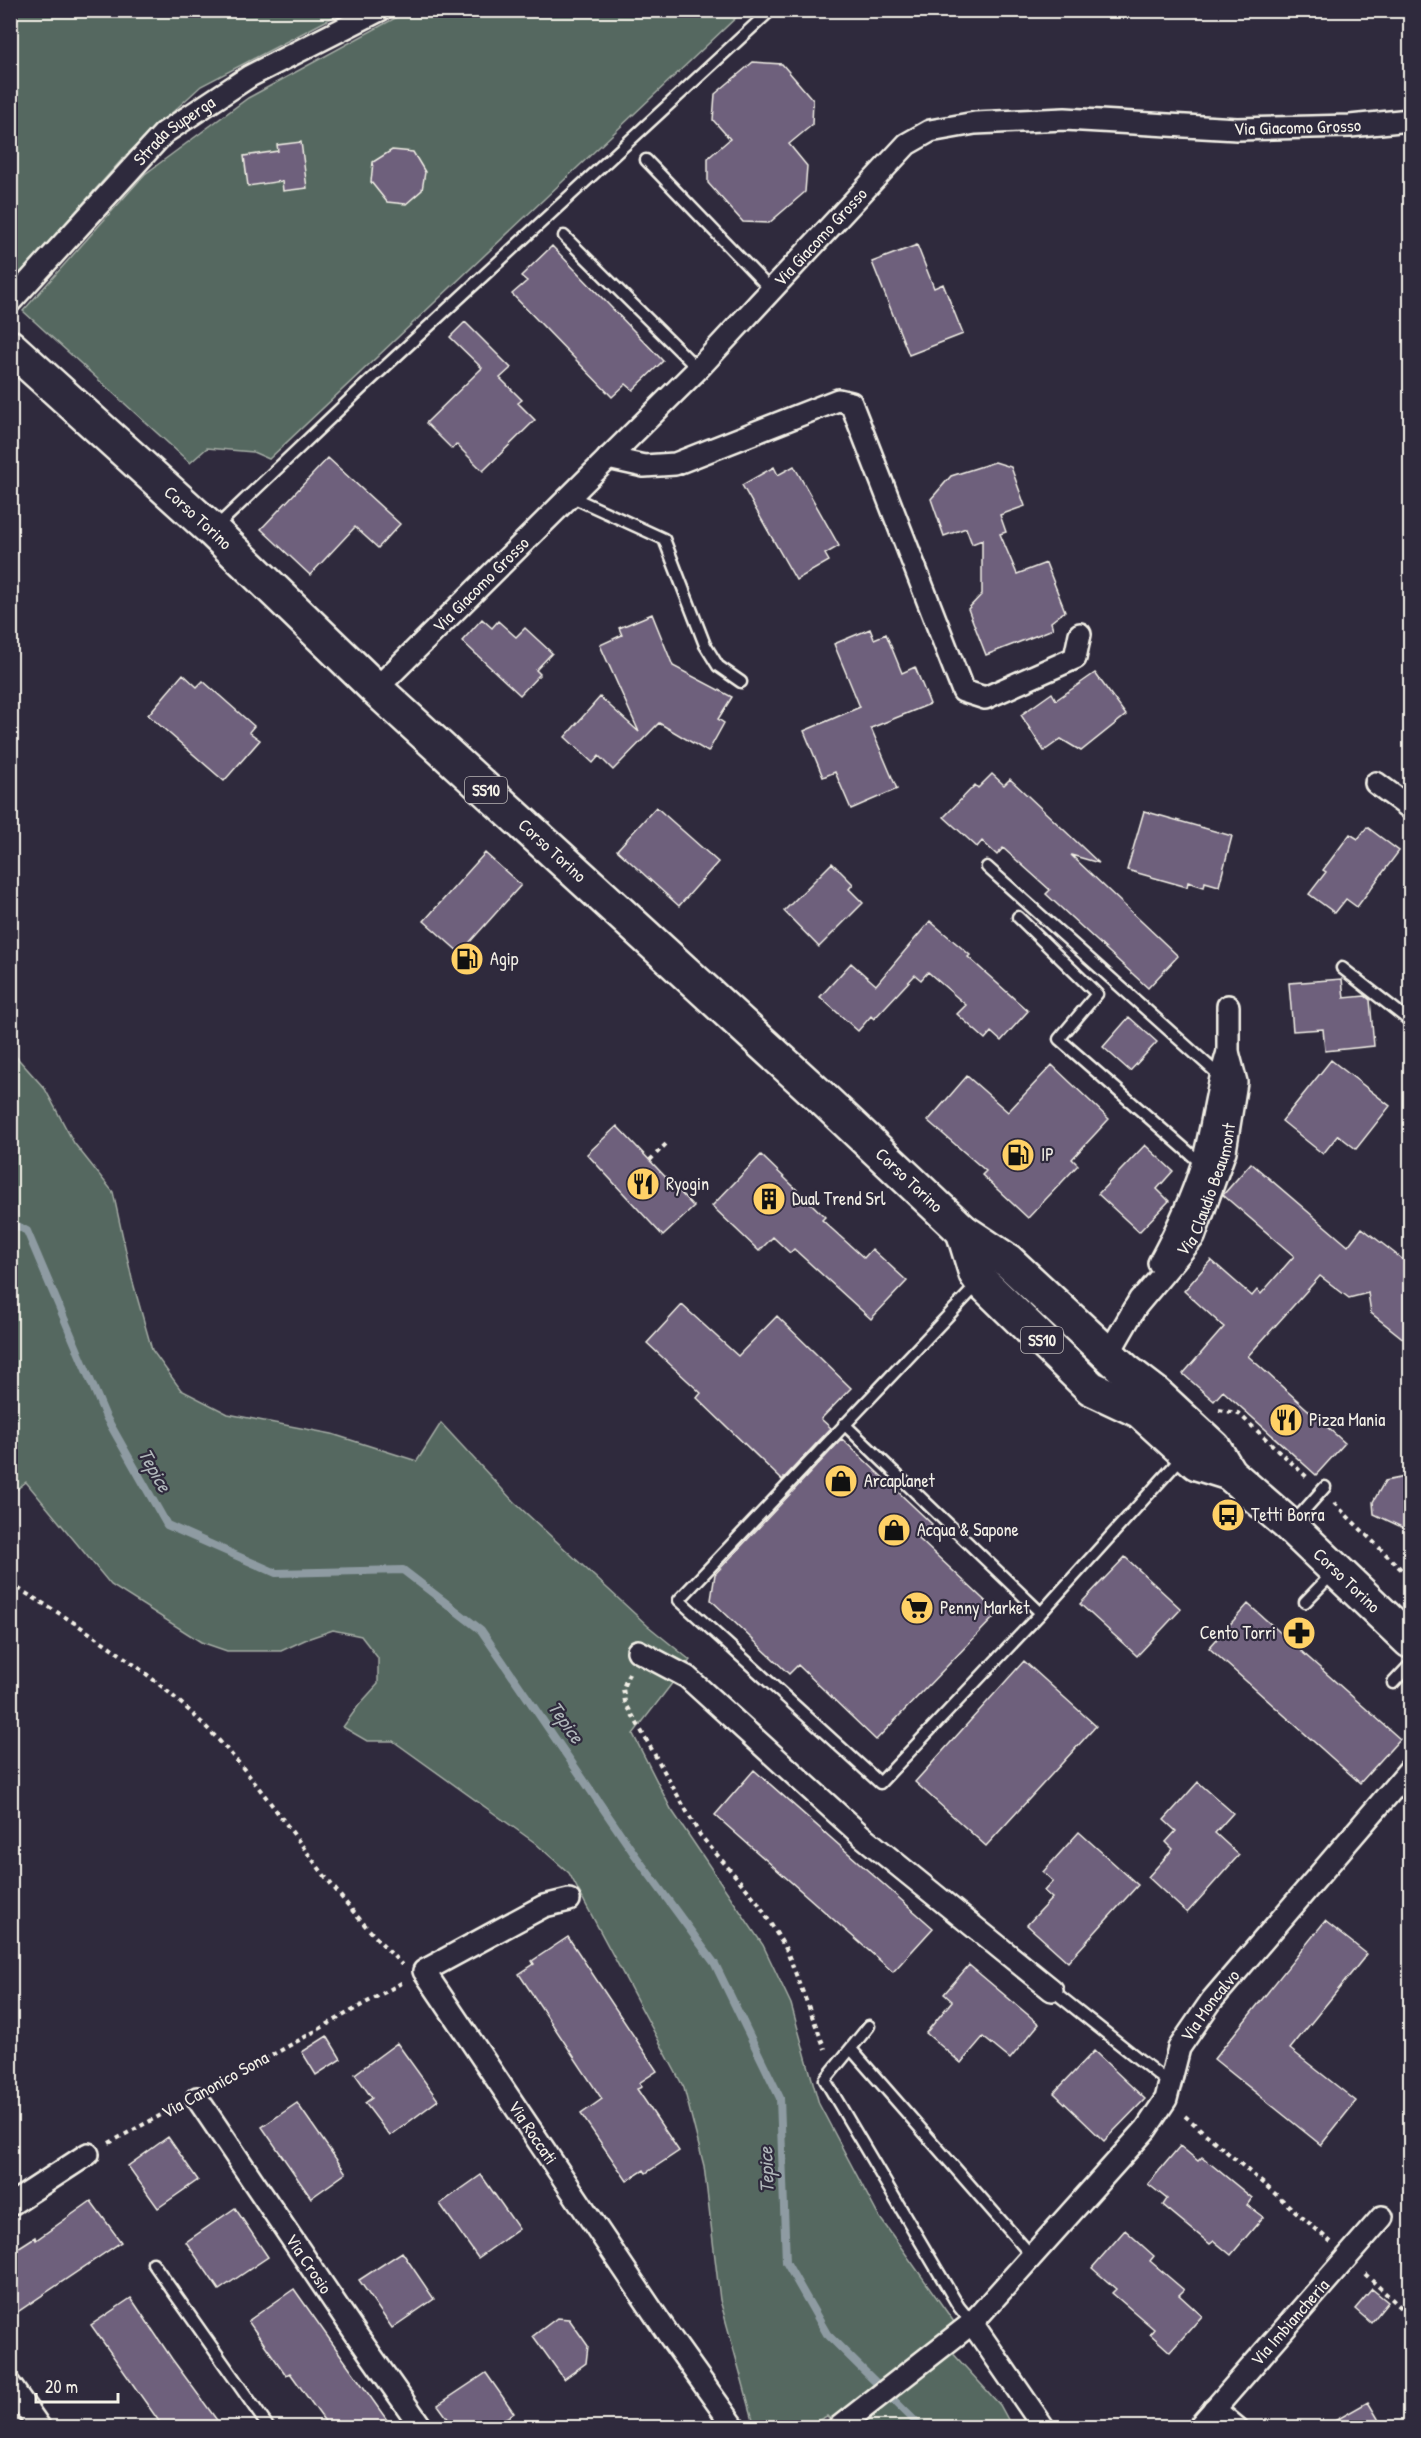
<svg xmlns="http://www.w3.org/2000/svg" width="1421" height="2438" font-family="'Patrick Hand',sans-serif">
	<style>
		.green { fill: #556861; stroke: #a4aca4; stroke-width: 1.5 }
		.lines { fill: none; stroke-linecap: round; stroke-linejoin: round }
		.stream { stroke: #8e9ba2; stroke-width: 8 }
		.building { fill: #6e607c; stroke: #f4f1e8; stroke-width: 1.5 }
		.lane-casing { stroke: #f4f1e8; stroke-width: 15 }
		.street-casing { stroke: #f4f1e8; stroke-width: 26 }
		.primary-casing { stroke: #f4f1e8; stroke-width: 38 }
		.path { stroke: #f4f1e8; stroke-width: 4; stroke-dasharray: 4.5 4.5; stroke-linecap: butt }
		.lane { stroke: #2f2a3d; stroke-width: 10 }
		.street { stroke: #2f2a3d; stroke-width: 21 }
		.primary { stroke: #2f2a3d; stroke-width: 33 }
		.labels { text-anchor: middle; stroke-width: 4.5; stroke-linejoin: round; paint-order: stroke }
		.shield { fill: #2f2a3d; stroke: #b9b5b5; stroke-width: 1.5 }
		.shield-label { font-size: 16px; font-weight: bold; fill: #f4f1e8 }
		.street-label { font-size: 18px; fill: #f4f1e8; stroke: #2f2a3d }
		.poi-label { font-size: 18px; fill: #f4f1e8; stroke: #2f2a3d; text-anchor: start }
		.water-label { font-size: 20px; font-style: italic; fill: #b0b7ba; stroke: #2f2a3d }
	</style>
	<rect width="100%" height="100%" fill="#2f2a3d"/>
	<filter id="ink" filterUnits="userSpaceOnUse"><feTurbulence type="fractalNoise" baseFrequency=".0167" numOctaves="2"/><feDisplacementMap in="SourceGraphic" scale="12" xChannelSelector="R" yChannelSelector="G"/><feConvolveMatrix kernelMatrix="1 2 1 2 8 2 1 2 1" color-interpolation-filters="sRGB"/></filter>
	<g filter="url(#ink)">
		<path class="green" d="M11,11H345L201,86L126,155L11,284Z
			M408,11H743L269,459L253,452L207,448L190,463L23,311L145,174L248,98Z
			M11,1051L45,1089L74,1143L113,1192L132,1279L152,1350L181,1390L228,1414L332,1434L417,1461L441,1423L514,1502L648,1626L690,1660L633,1734L671,1809L763,1945L791,2004L819,2104L878,2215L954,2322L938,2337L1000,2405L1012,2427H838L827,2416L805,2427H755L720,2300L704,2166L684,2088L569,1873L534,1842L393,1741H367L343,1727L359,1705L378,1684V1658L361,1636L333,1630L307,1639L281,1651H227L201,1642L111,1585L26,1482L11,1494Z"/>
		<g class="lines">
			<path class="stream" d="M10,1222L27,1231L106,1417L167,1525L276,1573L403,1570L481,1630L635,1855L715,1964L780,2098L786,2262L827,2334L922,2428"/>
		</g>
		<path class="building" d="M753,62L782,64L813,100L812,125L789,144L807,166L805,192L769,223L743,222L708,183V158L730,139L713,120L715,94Z
			M301,142L307,188L283,191L282,181L248,186L244,156L278,151L277,145Z
			M392,150L413,152L425,172L422,190L406,204L387,202L371,182L373,162Z
			M917,245L934,288L943,284L963,334L909,355L872,262Z
			M552,246L663,361L633,390L626,384L612,397L512,294L527,281L521,276Z
			M465,322L511,368L500,378L522,400L518,403L535,420L483,471L456,444L452,449L426,423L482,368L450,337Z
			M328,458L400,524L378,548L355,527L310,575L261,529Z
			M995,462L1011,467L1025,506L1000,515L1006,532L1000,534L1017,574L1046,563L1065,611L1051,622L1053,629L986,655L968,609L982,594V540L972,544L966,528L944,536L931,499L951,476Z
			M794,466L839,546L825,554L829,561L796,580L742,485L774,467L778,475Z
			M652,614L673,666L732,697L718,719L724,723L708,752L659,723L613,770L599,756L593,763L565,737L600,697L639,732L600,645L622,635L619,628Z
			M482,619L492,628L498,621L516,637L525,628L552,653L536,670L540,674L520,695L462,641Z
			M870,629L874,639L886,634L902,673L915,667L930,704L871,728L897,789L851,809L835,772L823,777L804,731L860,707L834,644Z
			M1095,673L1126,715L1081,751L1061,739L1044,751L1021,715L1052,693L1056,700Z
			M183,674L197,687L203,681L254,726L249,732L260,740L224,781L148,715Z
			M992,774L1004,785L1010,779L1099,863L1071,855L1178,956L1148,988L1046,894L1050,890L1003,848L997,855L982,841L977,847L944,817L975,785L978,788Z
			M656,807L718,862L679,906L617,850Z
			M1144,811L1232,836L1219,886L1205,882L1204,887L1188,882L1187,887L1127,870Z
			M1367,827L1399,851L1357,907L1346,899L1335,913L1309,894L1326,872L1323,870L1350,834L1358,839Z
			M485,853L521,885L460,953L424,921Z
			M832,863L853,884L849,889L863,903L819,947L784,911Z
			M930,921L970,955L968,957L1028,1011L1001,1041L991,1032L985,1039L957,1014L966,1005L928,972L921,980L915,975L874,1019L871,1016L858,1031L820,997L851,963L876,985Z
			M1342,979L1344,998L1365,996L1370,1000L1374,1046L1325,1051L1323,1029L1293,1031L1289,983Z
			M1129,1017L1157,1042L1130,1071L1103,1047Z
			M1331,1060L1390,1106L1356,1149L1338,1135L1323,1154L1282,1121Z
			M1052,1065L1109,1119L1072,1159L1078,1165L1028,1218L982,1175L986,1171L928,1121L967,1076L1008,1112Z
			M617,1126L694,1207L663,1236L587,1154Z
			M1145,1145L1173,1171L1157,1189L1169,1201L1139,1232L1098,1194Z
			M761,1155L825,1217L822,1220L864,1258L872,1249L907,1281L871,1319L794,1249L790,1253L773,1237L759,1251L712,1206Z
			M1251,1163L1348,1246L1362,1228L1410,1265V1344L1371,1313L1368,1293L1349,1298L1320,1276L1248,1356L1345,1443L1316,1475L1223,1391L1214,1401L1183,1374L1224,1327L1184,1291L1211,1260L1252,1296L1257,1290L1261,1294L1294,1256L1223,1195Z
			M682,1305L738,1356L777,1316L851,1388L821,1419L831,1428L782,1480L697,1398L701,1393L647,1343Z
			M842,1439L932,1524L918,1538L998,1613L876,1740L798,1665L789,1674L711,1600L715,1574Z
			M1410,1476V1531L1374,1514L1373,1502L1385,1481Z
			M1125,1557L1181,1609L1137,1656L1080,1604Z
			M1248,1604L1400,1739L1360,1783L1209,1648Z
			M1024,1661L1096,1726L986,1846L915,1782Z
			M754,1770L933,1928L893,1972L715,1815Z
			M1198,1782L1233,1813L1215,1833L1239,1855L1187,1913L1148,1877L1173,1849L1166,1842L1176,1831L1164,1820Z
			M1079,1832L1138,1885L1068,1962L1027,1925L1052,1898L1044,1891L1053,1881L1043,1872Z
			M1325,1921L1367,1954L1290,2049L1356,2101L1321,2145L1214,2059Z
			M568,1937L657,2071L639,2083L642,2087L637,2089L679,2151L646,2173L644,2170L627,2181L581,2114L602,2099L519,1974L534,1964L532,1961Z
			M969,1965L1039,2024L1010,2059L983,2037L961,2063L926,2033L952,2001L944,1994Z
			M327,2036L341,2059L316,2075L302,2052Z
			M397,2043L438,2100L390,2136L365,2103L372,2098L355,2074Z
			M1094,2051L1145,2099L1104,2141L1054,2093Z
			M297,2103L346,2173L311,2198L262,2127Z
			M168,2137L198,2180L158,2208L128,2166Z
			M1180,2146L1198,2161L1202,2157L1252,2198L1247,2205L1263,2217L1231,2255L1214,2241L1210,2244L1163,2205L1167,2199L1148,2184Z
			M481,2175L519,2229L478,2258L440,2204Z
			M91,2201L121,2242L10,2317V2253L35,2237L36,2240Z
			M235,2208L268,2257L219,2290L186,2242Z
			M1125,2230L1154,2256L1150,2261L1184,2290L1179,2295L1202,2316L1170,2352L1150,2334L1154,2329L1112,2293L1116,2289L1092,2268Z
			M402,2252L434,2299L392,2328L359,2280Z
			M294,2289L347,2364L392,2427H329L290,2373L286,2375L248,2321Z
			M1372,2289L1388,2302L1371,2323L1355,2309Z
			M131,2298L172,2359L222,2427H163L91,2325Z
			M557,2318L569,2319L588,2346L586,2363L564,2379L533,2336Z
			M486,2373L514,2413L492,2427H454L438,2405Z
			M1368,2402L1383,2427H1324Z"/>
		<g class="lines">
			<defs>
				<path id="lane" d="M646,160L772,291
					M564,236L698,369
					M570,496L664,539L705,645L718,666L741,682
					M215,528L363,387L771,10
					M987,867L1220,1076
					M1018,917L1097,994L1059,1039L1202,1164
					M1342,968L1410,1021
					M979,1283L679,1600L880,1783L1041,1613L1183,1456
					M844,1424L1041,1613
					M1292,1524L1325,1487
					M1305,1602L1334,1572
					M1393,1683L1410,1665
					M1052,1990L1170,2084
					M869,2026L825,2080L959,2307L972,2323
					M851,2049L1031,2255
					M153,2263L269,2428"/>
				<g id="street">
					<path id="s1" d="M10,302L164,133L250,76L380,10"/>
					<path d="M608,458L644,466L675,464L838,400L851,403L963,691L985,698L1075,658L1080,634"/>
					<path id="s2" d="M376,689L698,369L907,144L930,131L975,123L1065,119L1237,129L1350,126L1410,120"/>
					<path d="M1376,783L1410,808"/>
					<path d="M1159,1263C1176,1232 1191,1200 1202,1165C1213,1128 1216,1089 1228,1052"/>
					<path id="s3" d="M1133,1310L1194,1237L1225,1151L1236,1082L1228,1052V1006"/>
					<path d="M1109,1353L1140,1299"/>
					<path d="M638,1651L687,1677L862,1836L1052,1990"/>
					<path id="s4" d="M569,1900L544,1906L424,1971L668,2334L735,2428"/>
					<path id="s5" d="M197,2098L358,2337L422,2428"/>
					<path d="M10,2205L88,2154"/>
					<path d="M972,2323L1044,2428"/>
					<path d="M10,2385L40,2428"/>
					<path d="M1214,2409L1237,2428"/>
					<path id="s6" d="M838,2428L972,2323L1146,2129L1166,2099L1179,2048L1212,2000L1410,1769"/>
					<path id="s7" d="M1198,2428L1382,2217"/>
				</g>
				<g id="primary">
					<path id="s8" d="M10,347L213,531L376,689L822,1098L963,1231L1008,1261L1125,1370L1155,1393L1214,1448L1229,1473L1290,1526L1410,1641"/>
					<path d="M963,1231L976,1274L981,1281L1091,1388L1140,1411L1197,1463L1229,1473"/>
				</g>
			</defs>
			<use href="#lane" class="lane-casing"/>
			<use href="#street" class="street-casing"/>
			<use href="#primary" class="primary-casing"/>
			<path class="path" d="M650,1160L667,1143
				M1219,1410L1238,1413L1309,1479
				M1334,1503L1409,1577L1410,1581
				M10,1584C78,1623 142,1665 198,1719C255,1774 297,1843 347,1904C364,1925 383,1945 402,1965
				M629,1673L623,1688L625,1702L700,1835L757,1901L786,1949L825,2049
				M217,2086L405,1981
				M1185,2116L1331,2242
				M109,2143L176,2107
				M1365,2274L1410,2316"/>
			<use href="#lane" class="lane"/>
			<use href="#street" class="street"/>
			<use href="#primary" class="primary"/>
		</g>
	</g>
	<defs>
		<symbol id="fuel-disc" viewBox="-11 -11 22 22"><circle r="9.5" fill="#ffd166" stroke="#2f2a3d"/><path d="M-5.5-6h7V0h2V4h1.3V-2.5L3-4.5l.8-.8L6-3V5H2.5V1h-1V6h-7ZM-4.2-4.7v3.2H.2V-4.7Z" fill="#111"/></symbol>
		<symbol id="restaurant-disc" viewBox="-11 -11 22 22"><circle r="9.5" fill="#ffd166" stroke="#2f2a3d"/><path d="M-5-6h1v4h1v-4h1v4h1v-4h1v5L-1.5 .5V6h-2V.5L-5-1ZM5-6V6H3V1.5H1.5Q1.5-4 5-6Z" fill="#111"/></symbol>
		<symbol id="building-disc" viewBox="-11 -11 22 22"><circle r="9.5" fill="#ffd166" stroke="#2f2a3d"/><path d="M-4-6H4V6H1V3H-1V6H-4ZM-2.5-4.3h1.7v1.8h-1.7ZM.8-4.3h1.7v1.8H.8ZM-2.5-1h1.7V.8h-1.7ZM.8-1h1.7V.8H.8Z" fill="#111"/></symbol>
		<symbol id="shop-disc" viewBox="-11 -11 22 22"><circle r="9.5" fill="#ffd166" stroke="#2f2a3d"/><path d="M-5-2.5h2.3a2.7 3.5 0 0 1 5.4 0H5L5.5 6h-11ZM-1.5-2.5h3a1.5 2.3 0 0 0-3 0Z" fill="#111"/></symbol>
		<symbol id="bus-disc" viewBox="-11 -11 22 22"><circle r="9.5" fill="#ffd166" stroke="#2f2a3d"/><path d="M-5-6H5V4H4V6H2V4H-2V6H-4V4H-5ZM-3.5-4V0h7V-4ZM-3.5 1.2v1.5H-2V1.2ZM2 1.2v1.5H3.5V1.2Z" fill="#111"/></symbol>
		<symbol id="supermarket-disc" viewBox="-11 -11 22 22"><circle r="9.5" fill="#ffd166" stroke="#2f2a3d"/><path d="M-6-5.5h2.5l.6 2H6L4.5 2H-2.5L-4.4-4H-6ZM-1.5 3.2a1.3 1.3 0 1 0 .1 0ZM3 3.2a1.3 1.3 0 1 0 .1 0Z" fill="#111"/></symbol>
		<symbol id="pharmacy-disc" viewBox="-11 -11 22 22"><circle r="9.5" fill="#ffd166" stroke="#2f2a3d"/><path d="M-2-6h4v4h4v4h-4v4h-4v-4h-4v-4h4Z" fill="#111"/></symbol>
	</defs>
	<g fill-rule="evenodd">
		<use href="#fuel-disc" x="448" y="940" width="38" height="38"/>
		<use href="#fuel-disc" x="999" y="1136" width="38" height="38"/>
		<use href="#restaurant-disc" x="624" y="1165" width="38" height="38"/>
		<use href="#building-disc" x="750" y="1180" width="38" height="38"/>
		<use href="#restaurant-disc" x="1267" y="1401" width="38" height="38"/>
		<use href="#shop-disc" x="822" y="1462" width="38" height="38"/>
		<use href="#bus-disc" x="1209" y="1496" width="38" height="38"/>
		<use href="#shop-disc" x="875" y="1511" width="38" height="38"/>
		<use href="#supermarket-disc" x="898" y="1589" width="38" height="38"/>
		<use href="#pharmacy-disc" x="1280" y="1614" width="38" height="38"/>
	</g>
	<g class="labels">
		<g class="shield">
			<rect x="465" y="777" width="42" height="26" rx="4.5"/>
			<rect x="1021" y="1327" width="42" height="26" rx="4.5"/>
		</g>
		<g class="shield-label">
			<text x="486" y="796">SS10</text>
			<text x="1042" y="1346">SS10</text>
		</g>
		<g class="street-label">
			<text dy="6" stroke="none"><textPath href="#s2" startOffset="1156">Via Giacomo Grosso</textPath></text>
			<text dy="6" stroke="none"><textPath href="#s1" startOffset="238">Strada Superga</textPath></text>
			<text dy="6" stroke="none"><textPath href="#s2" startOffset="634">Via Giacomo Grosso</textPath></text>
			<text dy="6" stroke="none"><textPath href="#s8" startOffset="254">Corso Torino</textPath></text>
			<text dy="6" stroke="none"><textPath href="#s2" startOffset="148">Via Giacomo Grosso</textPath></text>
			<text dy="6" stroke="none"><textPath href="#s8" startOffset="740">Corso Torino</textPath></text>
			<text dy="6" stroke="none"><textPath href="#s8" startOffset="1226">Corso Torino</textPath></text>
			<text dy="6" stroke="none"><textPath href="#s3" startOffset="144">Via Claudio Beaumont</textPath></text>
			<text dy="6" stroke="none"><textPath href="#s8" startOffset="1821">Corso Torino</textPath></text>
			<text dy="6" stroke="none"><textPath href="#s6" startOffset="572">Via Moncalvo</textPath></text>
			<text transform="translate(215 2085) rotate(-29)" y="6">Via Canonico Sona</text>
			<text dy="6" stroke="none"><textPath href="#s4" startOffset="357">Via Roccati</textPath></text>
			<text dy="6" stroke="none"><textPath href="#s5" startOffset="200">Via Crosio</textPath></text>
			<text dy="6" stroke="none"><textPath href="#s7" startOffset="140">Via Imbiancheria</textPath></text>
		</g>
		<g class="poi-label">
			<text x="490" y="965">Agip</text>
			<text x="1041" y="1161">IP</text>
			<text x="666" y="1190">Ryogin</text>
			<text x="792" y="1205">Dual Trend Srl</text>
			<text x="1309" y="1426">Pizza Mania</text>
			<text x="864" y="1487">Arcaplanet</text>
			<text x="1251" y="1521">Tetti Borra</text>
			<text x="917" y="1536">Acqua &amp; Sapone</text>
			<text x="940" y="1614">Penny Market</text>
			<text x="1276" y="1639" text-anchor="end">Cento Torri</text>
		</g>
		<g class="water-label">
			<text transform="translate(155 1470) rotate(61)" y="7">Tepice</text>
			<text transform="translate(566 1722) rotate(55)" y="7">Tepice</text>
			<text transform="translate(766 2170) rotate(-92)" y="7">Tepice</text>
		</g>
	</g>
	<rect width="1421" height="2438" fill="none" stroke="#2f2a3d" stroke-width="36"/>
	<rect x="18" y="18" width="1385" height="2402" fill="none" stroke="#f4f1e8" stroke-width="2" filter="url(#ink)"/>
	<path d="M36 2393v9h82v-9" fill="none" stroke="#f4f1e8" stroke-width="3"/>
	<text x="45" y="2393" font-size="18" fill="#f4f1e8" stroke="#2f2a3d" stroke-width="4.5" paint-order="stroke">20 m</text>
</svg>
